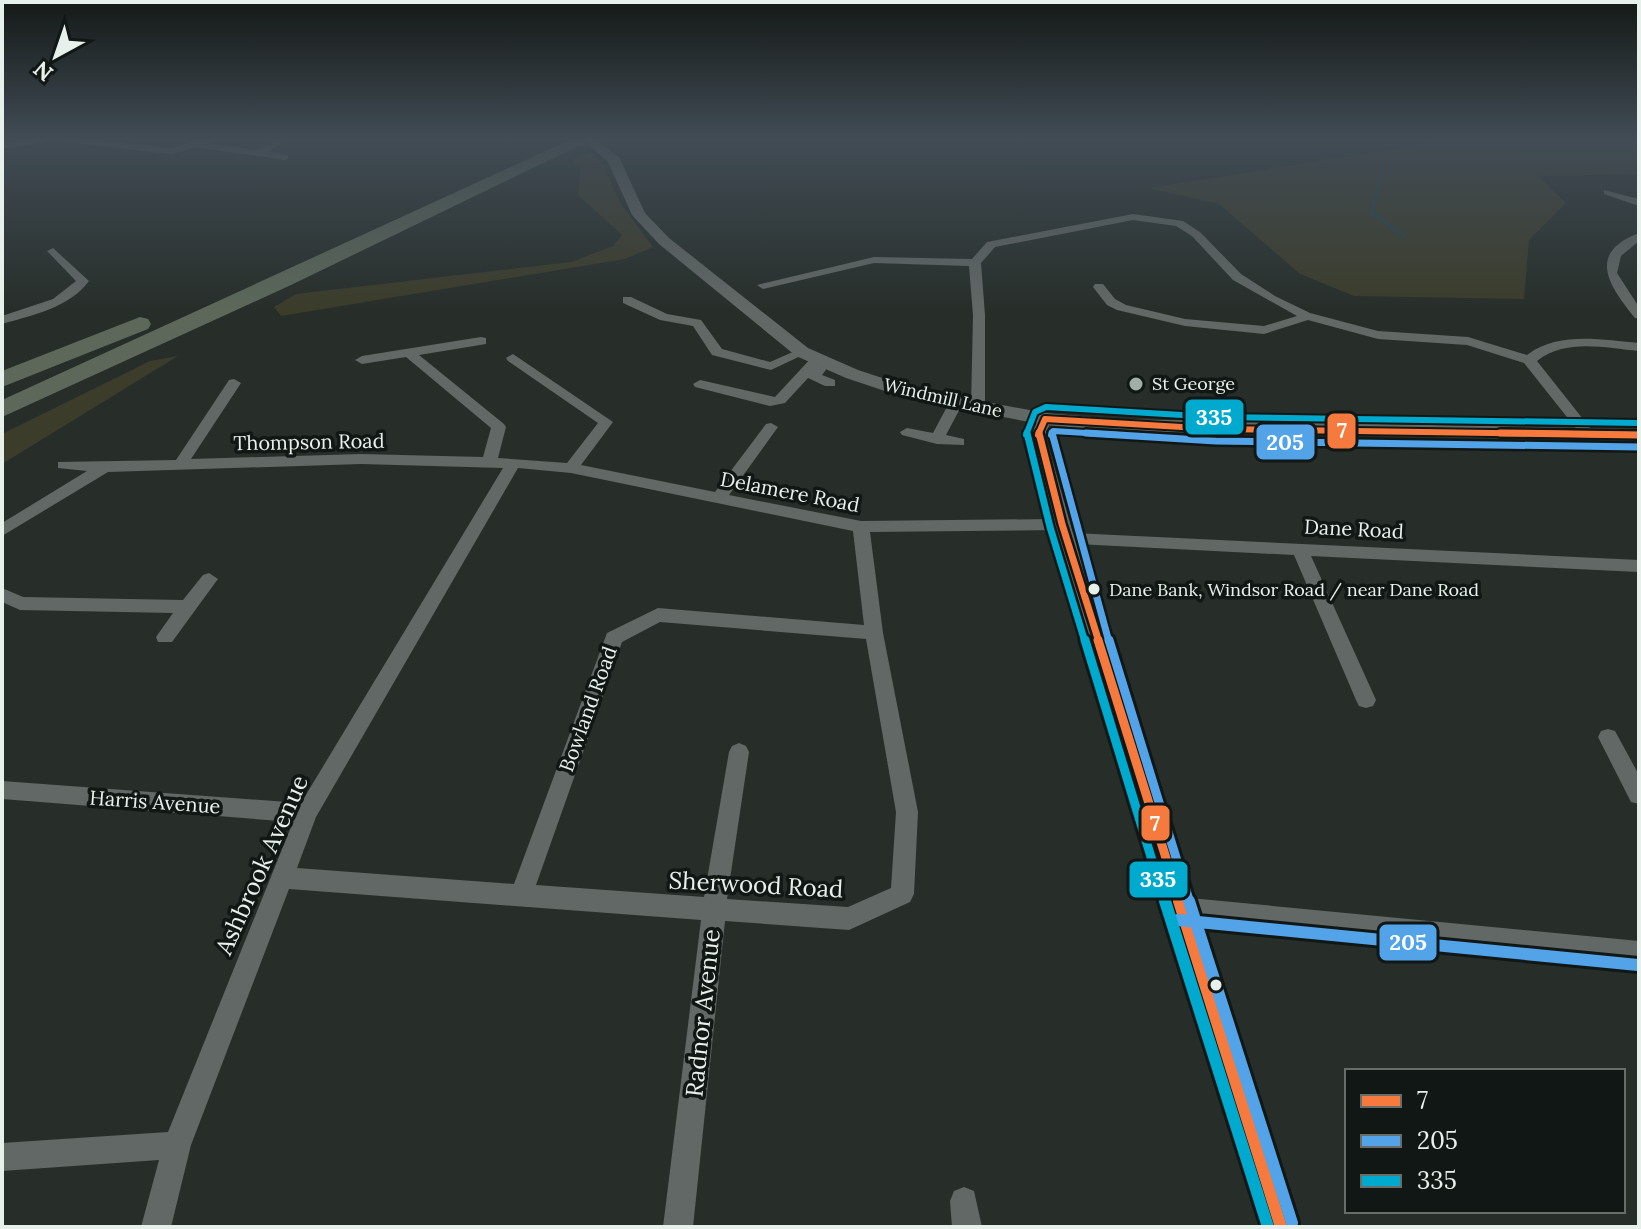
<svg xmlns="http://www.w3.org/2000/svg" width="1641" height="1229" font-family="Lora,serif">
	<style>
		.green { fill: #3b3c2a }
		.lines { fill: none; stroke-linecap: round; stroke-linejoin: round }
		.stream { stroke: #22464d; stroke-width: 3 }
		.street { fill: #626865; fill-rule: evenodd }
		.secondary { fill: #626865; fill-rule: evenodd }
		.highway { fill: #5d685a; fill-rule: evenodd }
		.bus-1-far3-casing { stroke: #111714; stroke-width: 10 }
		.bus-1-far2-casing { stroke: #111714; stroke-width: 12 }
		.bus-1-far1-casing { stroke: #111714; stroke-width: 15 }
		.bus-1-casing { stroke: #111714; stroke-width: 18 }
		.bus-2-far3-casing { stroke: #111714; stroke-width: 10 }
		.bus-2-far2-casing { stroke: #111714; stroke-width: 12 }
		.bus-2-far1-casing { stroke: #111714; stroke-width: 15 }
		.bus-2-casing { stroke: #111714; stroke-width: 18 }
		.bus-3-far3-casing { stroke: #111714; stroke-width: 10 }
		.bus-3-far2-casing { stroke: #111714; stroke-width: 12 }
		.bus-3-far1-casing { stroke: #111714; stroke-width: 15 }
		.bus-3-casing { stroke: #111714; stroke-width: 18 }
		.bus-1-far3 { stroke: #f6793e; stroke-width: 6 }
		.bus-1-far2 { stroke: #f6793e; stroke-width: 7 }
		.bus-1-far1 { stroke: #f6793e; stroke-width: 9 }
		.bus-1 { stroke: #f6793e; stroke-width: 12 }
		.bus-2-far3 { stroke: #53a3e8; stroke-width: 6 }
		.bus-2-far2 { stroke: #53a3e8; stroke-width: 7 }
		.bus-2-far1 { stroke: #53a3e8; stroke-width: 9 }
		.bus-2 { stroke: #53a3e8; stroke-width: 12 }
		.bus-3-far3 { stroke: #00a9ce; stroke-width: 6 }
		.bus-3-far2 { stroke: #00a9ce; stroke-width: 7 }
		.bus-3-far1 { stroke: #00a9ce; stroke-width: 9 }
		.bus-3 { stroke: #00a9ce; stroke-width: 12 }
		.poi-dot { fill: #a4aca7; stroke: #111714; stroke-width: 3 }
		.bus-dot { fill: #e8f0eb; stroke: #111714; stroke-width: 3 }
		.labels { text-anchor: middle; stroke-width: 7; stroke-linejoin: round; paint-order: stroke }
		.far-poi-label { font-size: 18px; fill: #e8f0eb; stroke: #111714; text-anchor: start }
		.far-street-label { font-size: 18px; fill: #e8f0eb; stroke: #111714 }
		.bus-label { font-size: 18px; fill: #e8f0eb; stroke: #111714; text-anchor: start }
		.street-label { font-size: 20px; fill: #e8f0eb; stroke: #111714 }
		.near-street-label { font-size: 24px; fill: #e8f0eb; stroke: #111714 }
		.line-badge { stroke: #111714; stroke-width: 3 }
		.badge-label { font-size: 22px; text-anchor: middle; font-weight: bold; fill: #fff }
	</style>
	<rect width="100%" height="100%" fill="#272e2a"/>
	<path class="green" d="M1464,138H1639V174L1538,176L1566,203L1529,240L1524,299L1354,296L1300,274L1219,204L1149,188Z
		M590,152L603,165L621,204L653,247L625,259L281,316L274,307L296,294L571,262L613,246L622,235L578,195L581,168L571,160Z
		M178,356L2,464V434L150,361Z"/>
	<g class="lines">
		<path class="stream" d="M1383,167L1372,213L1405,237"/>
		<path class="street" d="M38,138H76L172,148L205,138H218L207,143L257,150L280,138H291L268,152L288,155V159L285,160L195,147L172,154L54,141L2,149V143Z
			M1604,190L1639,199V206L1604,194Z
			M1133,214L1183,221L1200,232L1241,274L1275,296L1310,313L1378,331L1468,337L1527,355C1559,331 1602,340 1639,343V351C1605,348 1566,338 1537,361L1594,433L1587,437L1582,436L1524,363L1467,345L1378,339L1308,320L1264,334L1185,326L1117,310L1107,305L1093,287L1095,284H1103L1115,299L1126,305L1185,319L1264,326L1297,316L1233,280L1192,236L1176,226L1133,220L995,247L981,263L985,315V408L978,412L971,408L973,315L969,266L874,263L763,289L757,285L874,257L972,259L987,242Z
			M1639,233V241L1621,256L1617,273L1639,307V319L1635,318C1609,286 1586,253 1639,233Z
			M53,248L89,281C69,308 33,315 2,324V316L53,299L76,281L49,253L47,251Z
			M623,297H631L667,314L701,320L722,349L770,362L802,348L809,352L771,370L712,355L693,326L660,320L623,303Z
			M481,337L486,338V344L419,355L504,424L506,427L498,458L567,463L598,423L508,361L506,358L513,354L613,422L581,465L715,492L766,424L771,423L778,427L729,495L861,521L1052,519L1031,435L1040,416L1045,415L1052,419L1045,435L1073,533L1639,560V572L1311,556L1376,700L1373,706L1366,708L1359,706L1356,700L1294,555L1077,544L1190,898L1639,941V965L1197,921L1296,1227H1266L1173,917L1167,908L1169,904L1056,530L870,532L883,633L918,812L914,894L910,902L849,930L725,921L693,1227H663L701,920L289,889L191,1145L171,1227H141L159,1160L2,1171V1143L168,1132L293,822L2,799V781L301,803L503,468L361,464L108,472L2,536V523L87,471L58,468V462L176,460L229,380L234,379L241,383L191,459L361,454L483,457L491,428L406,357L362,364L355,360L362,356ZM518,468L571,473L853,531L864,625L658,608L607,633L514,884L297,868L316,817ZM660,622L866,639L896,812L891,888L848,907L727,899L749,752L746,746L739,743L732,746L729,752L704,897L536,885L622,642Z
			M818,355L832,362L822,375L835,380V386H825L808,378L785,403L770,406L695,387L693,384L700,380L775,397L813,356Z
			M956,399L963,403L946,435L964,439V445L937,444L902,435L900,432L907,428L933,433L949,403Z
			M209,573L218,579L215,583L172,642H158L156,637L173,613L20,610L2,602V588L23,597L183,600L203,575Z
			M1608,729L1615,731L1639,775V804L1631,802L1598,737L1601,731Z
			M964,1187L974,1191L982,1227H952L950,1201L954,1191Z"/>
		<path class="secondary" d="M581,138H594L619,157L645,213L669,238L808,348L858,370L913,388L1045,413L1116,419L1639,429V441L1116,431L1045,425L909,399L846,378L796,356L659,244L632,215L608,162Z"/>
		<path class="highway" d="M574,138H595L291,285L2,417V400Z
			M140,317L148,319L151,324L148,329L2,387V371Z"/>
		<defs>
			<path id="bus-1-far3" d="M1045,419L1216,429L1639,435
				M1038,435L1045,419"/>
			<path id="bus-1-far2" d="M1039,433L1062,524L1099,642
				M1500,433L1639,435"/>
			<path id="bus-1-far1" d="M1098,640L1180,903"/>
			<path id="bus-1" d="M1179,901L1281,1227"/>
			<path id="bus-2-far3" d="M1051,435L1053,431L1119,435"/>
			<path id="bus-2-far2" d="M1052,433L1109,642
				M1086,433L1216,441L1639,447"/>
			<path id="bus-2-far1" d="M1109,640L1190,903"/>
			<path id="bus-2" d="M1189,901L1292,1223
				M1178,920L1638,965"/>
			<path id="bus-3-far3" d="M1026,435L1035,412L1046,407L1216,417L1639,423"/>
			<path id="bus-3-far2" d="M1027,433L1050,527L1085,642"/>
			<path id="bus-3-far1" d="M1085,640L1165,903"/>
			<path id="bus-3" d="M1165,901L1268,1227"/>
		</defs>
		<use href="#bus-1-far3" class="bus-1-far3-casing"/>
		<use href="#bus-1-far2" class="bus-1-far2-casing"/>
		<use href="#bus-1-far1" class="bus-1-far1-casing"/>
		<use href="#bus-1" class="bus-1-casing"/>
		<use href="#bus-2-far3" class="bus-2-far3-casing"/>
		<use href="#bus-2-far2" class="bus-2-far2-casing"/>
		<use href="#bus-2-far1" class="bus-2-far1-casing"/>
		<use href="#bus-2" class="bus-2-casing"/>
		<use href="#bus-3-far3" class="bus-3-far3-casing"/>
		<use href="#bus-3-far2" class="bus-3-far2-casing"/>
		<use href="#bus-3-far1" class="bus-3-far1-casing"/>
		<use href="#bus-3" class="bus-3-casing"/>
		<use href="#bus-1-far3" class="bus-1-far3"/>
		<use href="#bus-1-far2" class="bus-1-far2"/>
		<use href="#bus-1-far1" class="bus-1-far1"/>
		<use href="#bus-1" class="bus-1"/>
		<use href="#bus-2-far3" class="bus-2-far3"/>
		<use href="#bus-2-far2" class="bus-2-far2"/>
		<use href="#bus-2-far1" class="bus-2-far1"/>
		<use href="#bus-2" class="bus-2"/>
		<use href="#bus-3-far3" class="bus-3-far3"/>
		<use href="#bus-3-far2" class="bus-3-far2"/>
		<use href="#bus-3-far1" class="bus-3-far1"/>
		<use href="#bus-3" class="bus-3"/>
	</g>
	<linearGradient id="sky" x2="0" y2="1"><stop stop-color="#151917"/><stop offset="0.45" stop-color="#414c55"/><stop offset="1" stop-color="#414c55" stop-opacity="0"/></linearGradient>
	<rect width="1641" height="310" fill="url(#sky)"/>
	<circle class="poi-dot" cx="1136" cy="384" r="8"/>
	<g class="bus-dot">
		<circle cx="1094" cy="589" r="7"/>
		<circle cx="1216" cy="985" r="7"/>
	</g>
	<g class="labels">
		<g class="far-poi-label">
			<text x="1152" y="390">St George</text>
		</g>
		<g class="far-street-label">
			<text transform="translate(943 398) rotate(13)" y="6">Windmill Lane</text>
		</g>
		<g class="bus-label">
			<text x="1109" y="596">Dane Bank, Windsor Road / near Dane Road</text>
		</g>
		<g class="street-label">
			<text transform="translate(309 442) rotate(-1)" y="7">Thompson Road</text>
			<text transform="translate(790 492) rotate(11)" y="7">Delamere Road</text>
			<text transform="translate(1354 529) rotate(3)" y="7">Dane Road</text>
			<text transform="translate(588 709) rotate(-70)" y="7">Bowland Road</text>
			<text transform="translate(155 802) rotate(4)" y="7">Harris Avenue</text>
		</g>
		<g class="near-street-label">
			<text transform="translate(262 865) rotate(-66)" y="8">Ashbrook Avenue</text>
			<text transform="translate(756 885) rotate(3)" y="8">Sherwood Road</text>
			<text transform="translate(703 1013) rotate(-84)" y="8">Radnor Avenue</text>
		</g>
	</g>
	<g class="line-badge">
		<rect x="1184" y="398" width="61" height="38" rx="8" fill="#00a9ce"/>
		<rect x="1326" y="412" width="31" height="38" rx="8" fill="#f6793e"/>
		<rect x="1255" y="423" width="61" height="38" rx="8" fill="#53a3e8"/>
		<rect x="1140" y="804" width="31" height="38" rx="8" fill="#f6793e"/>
		<rect x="1128" y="860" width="61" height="39" rx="8" fill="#00a9ce"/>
		<rect x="1378" y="923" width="60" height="39" rx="8" fill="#53a3e8"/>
	</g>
	<g class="badge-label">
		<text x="1214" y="425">335</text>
		<text x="1342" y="438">7</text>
		<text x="1285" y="450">205</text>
		<text x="1155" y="831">7</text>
		<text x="1158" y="887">335</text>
		<text x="1408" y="950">205</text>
	</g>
	<rect width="1641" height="1229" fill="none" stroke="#e8f0eb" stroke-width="8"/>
	<rect x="1345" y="1069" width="280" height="144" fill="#111714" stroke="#676e6a" stroke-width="2"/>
	<rect x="1361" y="1095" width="40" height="12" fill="#f6793e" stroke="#676e6a" stroke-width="2"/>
	<text x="1417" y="1109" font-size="24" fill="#e8f0eb">7</text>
	<rect x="1361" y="1135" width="40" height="12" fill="#53a3e8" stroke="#676e6a" stroke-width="2"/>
	<text x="1417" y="1149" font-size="24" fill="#e8f0eb">205</text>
	<rect x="1361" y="1175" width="40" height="12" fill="#00a9ce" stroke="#676e6a" stroke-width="2"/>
	<text x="1417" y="1189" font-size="24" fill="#e8f0eb">335</text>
	<g transform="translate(56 56) rotate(220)" stroke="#111714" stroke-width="6" paint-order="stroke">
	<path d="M0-6L14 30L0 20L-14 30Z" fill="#e8f0eb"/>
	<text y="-12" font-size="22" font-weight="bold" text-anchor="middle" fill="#e8f0eb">N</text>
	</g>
</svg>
